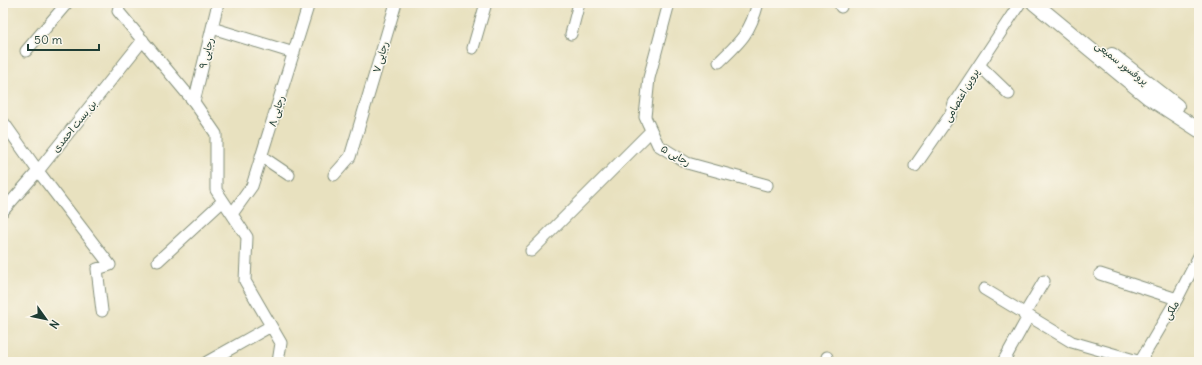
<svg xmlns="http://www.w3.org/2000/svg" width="1202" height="365" font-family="Delius,'Playpen Sans Arabic',sans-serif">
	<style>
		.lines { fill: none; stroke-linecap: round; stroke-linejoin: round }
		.minor-casing { stroke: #848f7a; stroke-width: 13 }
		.major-casing { stroke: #848f7a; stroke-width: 16 }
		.minor { stroke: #fff; stroke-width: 11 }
		.major { stroke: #fff; stroke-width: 14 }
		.labels { text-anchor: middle; stroke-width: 3; stroke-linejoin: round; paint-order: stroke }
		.street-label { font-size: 10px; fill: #1f3d34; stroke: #fbf7ec }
	</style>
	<rect width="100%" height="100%" fill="#fbf7ec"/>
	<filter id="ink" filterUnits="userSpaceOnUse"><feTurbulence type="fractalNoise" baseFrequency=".025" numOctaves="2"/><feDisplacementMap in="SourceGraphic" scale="8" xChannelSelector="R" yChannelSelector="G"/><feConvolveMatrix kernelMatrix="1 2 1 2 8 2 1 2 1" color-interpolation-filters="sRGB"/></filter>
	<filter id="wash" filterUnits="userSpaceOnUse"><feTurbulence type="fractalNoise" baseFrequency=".012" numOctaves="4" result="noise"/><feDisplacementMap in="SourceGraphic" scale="16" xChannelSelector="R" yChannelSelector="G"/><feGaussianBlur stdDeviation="0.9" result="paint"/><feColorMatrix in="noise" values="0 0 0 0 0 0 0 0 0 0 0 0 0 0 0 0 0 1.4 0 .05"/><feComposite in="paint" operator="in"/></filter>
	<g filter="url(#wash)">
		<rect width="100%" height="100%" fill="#e8e1bf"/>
	</g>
	<g filter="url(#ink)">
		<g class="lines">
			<defs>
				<path id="minor" d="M120,3L118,11L194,102L216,134V190L247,237L245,281L281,343L278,362
					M669,3L649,78L645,117L658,145L687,163L767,185
					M841,7L842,3
					M212,28L294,53
					M571,34L579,3
					M473,48L486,3
					M26,51L67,3
					M719,62C741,41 750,33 758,3
					M979,65L1009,94
					M194,102L218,3
					M4,123L38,171L110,265L97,269L102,311
					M261,156L289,175
					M915,166L951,114L954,103L1020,3
					M334,175L350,157L396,3
					M3,211L38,171L143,40
					M232,214L252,186L309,3
					M531,251L651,131
					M158,261L223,201
					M1100,274L1177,299
					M984,289L1072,342L1141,362
					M1024,315L1044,281
					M207,362L271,326
					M826,362L827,357
					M1003,362L1028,317
					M1140,362L1177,299L1199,256"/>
				<path id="major" d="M1034,3L1148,97L1199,130
					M1112,55L1177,106"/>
			</defs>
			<use href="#minor" class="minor-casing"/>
			<use href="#major" class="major-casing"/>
			<use href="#minor" class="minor"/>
			<use href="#major" class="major"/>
		</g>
	</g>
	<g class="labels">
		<g class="street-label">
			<text transform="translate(206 53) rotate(-76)" y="4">رجایی ۹</text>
			<text transform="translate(380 57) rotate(-74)" y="4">رجایی ۷</text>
			<text transform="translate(1122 63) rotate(38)" y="4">پروفسور سمیعی</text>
			<text transform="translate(961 95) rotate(-60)" y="4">پروین اعتصامی</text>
			<text transform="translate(276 111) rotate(-73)" y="4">رجایی ۸</text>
			<text transform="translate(74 126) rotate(-51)" y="4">بن بست احمدی</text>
			<text transform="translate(676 155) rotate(29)" y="4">رجایی ۵</text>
			<text transform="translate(1171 310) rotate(-60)" y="4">ملکی</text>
		</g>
	</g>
	<rect width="1202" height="365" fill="none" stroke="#fbf7ec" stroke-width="16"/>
	<g transform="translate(46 319) rotate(123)" stroke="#fbf7ec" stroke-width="3" paint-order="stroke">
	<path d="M0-3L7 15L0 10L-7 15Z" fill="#1f3d34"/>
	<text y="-6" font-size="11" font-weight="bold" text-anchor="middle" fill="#1f3d34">N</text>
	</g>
	<path d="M28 44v6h71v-6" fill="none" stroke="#1f3d34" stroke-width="2"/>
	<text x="34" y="44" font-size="12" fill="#1f3d34" stroke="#fbf7ec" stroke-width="3" paint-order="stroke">50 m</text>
</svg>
